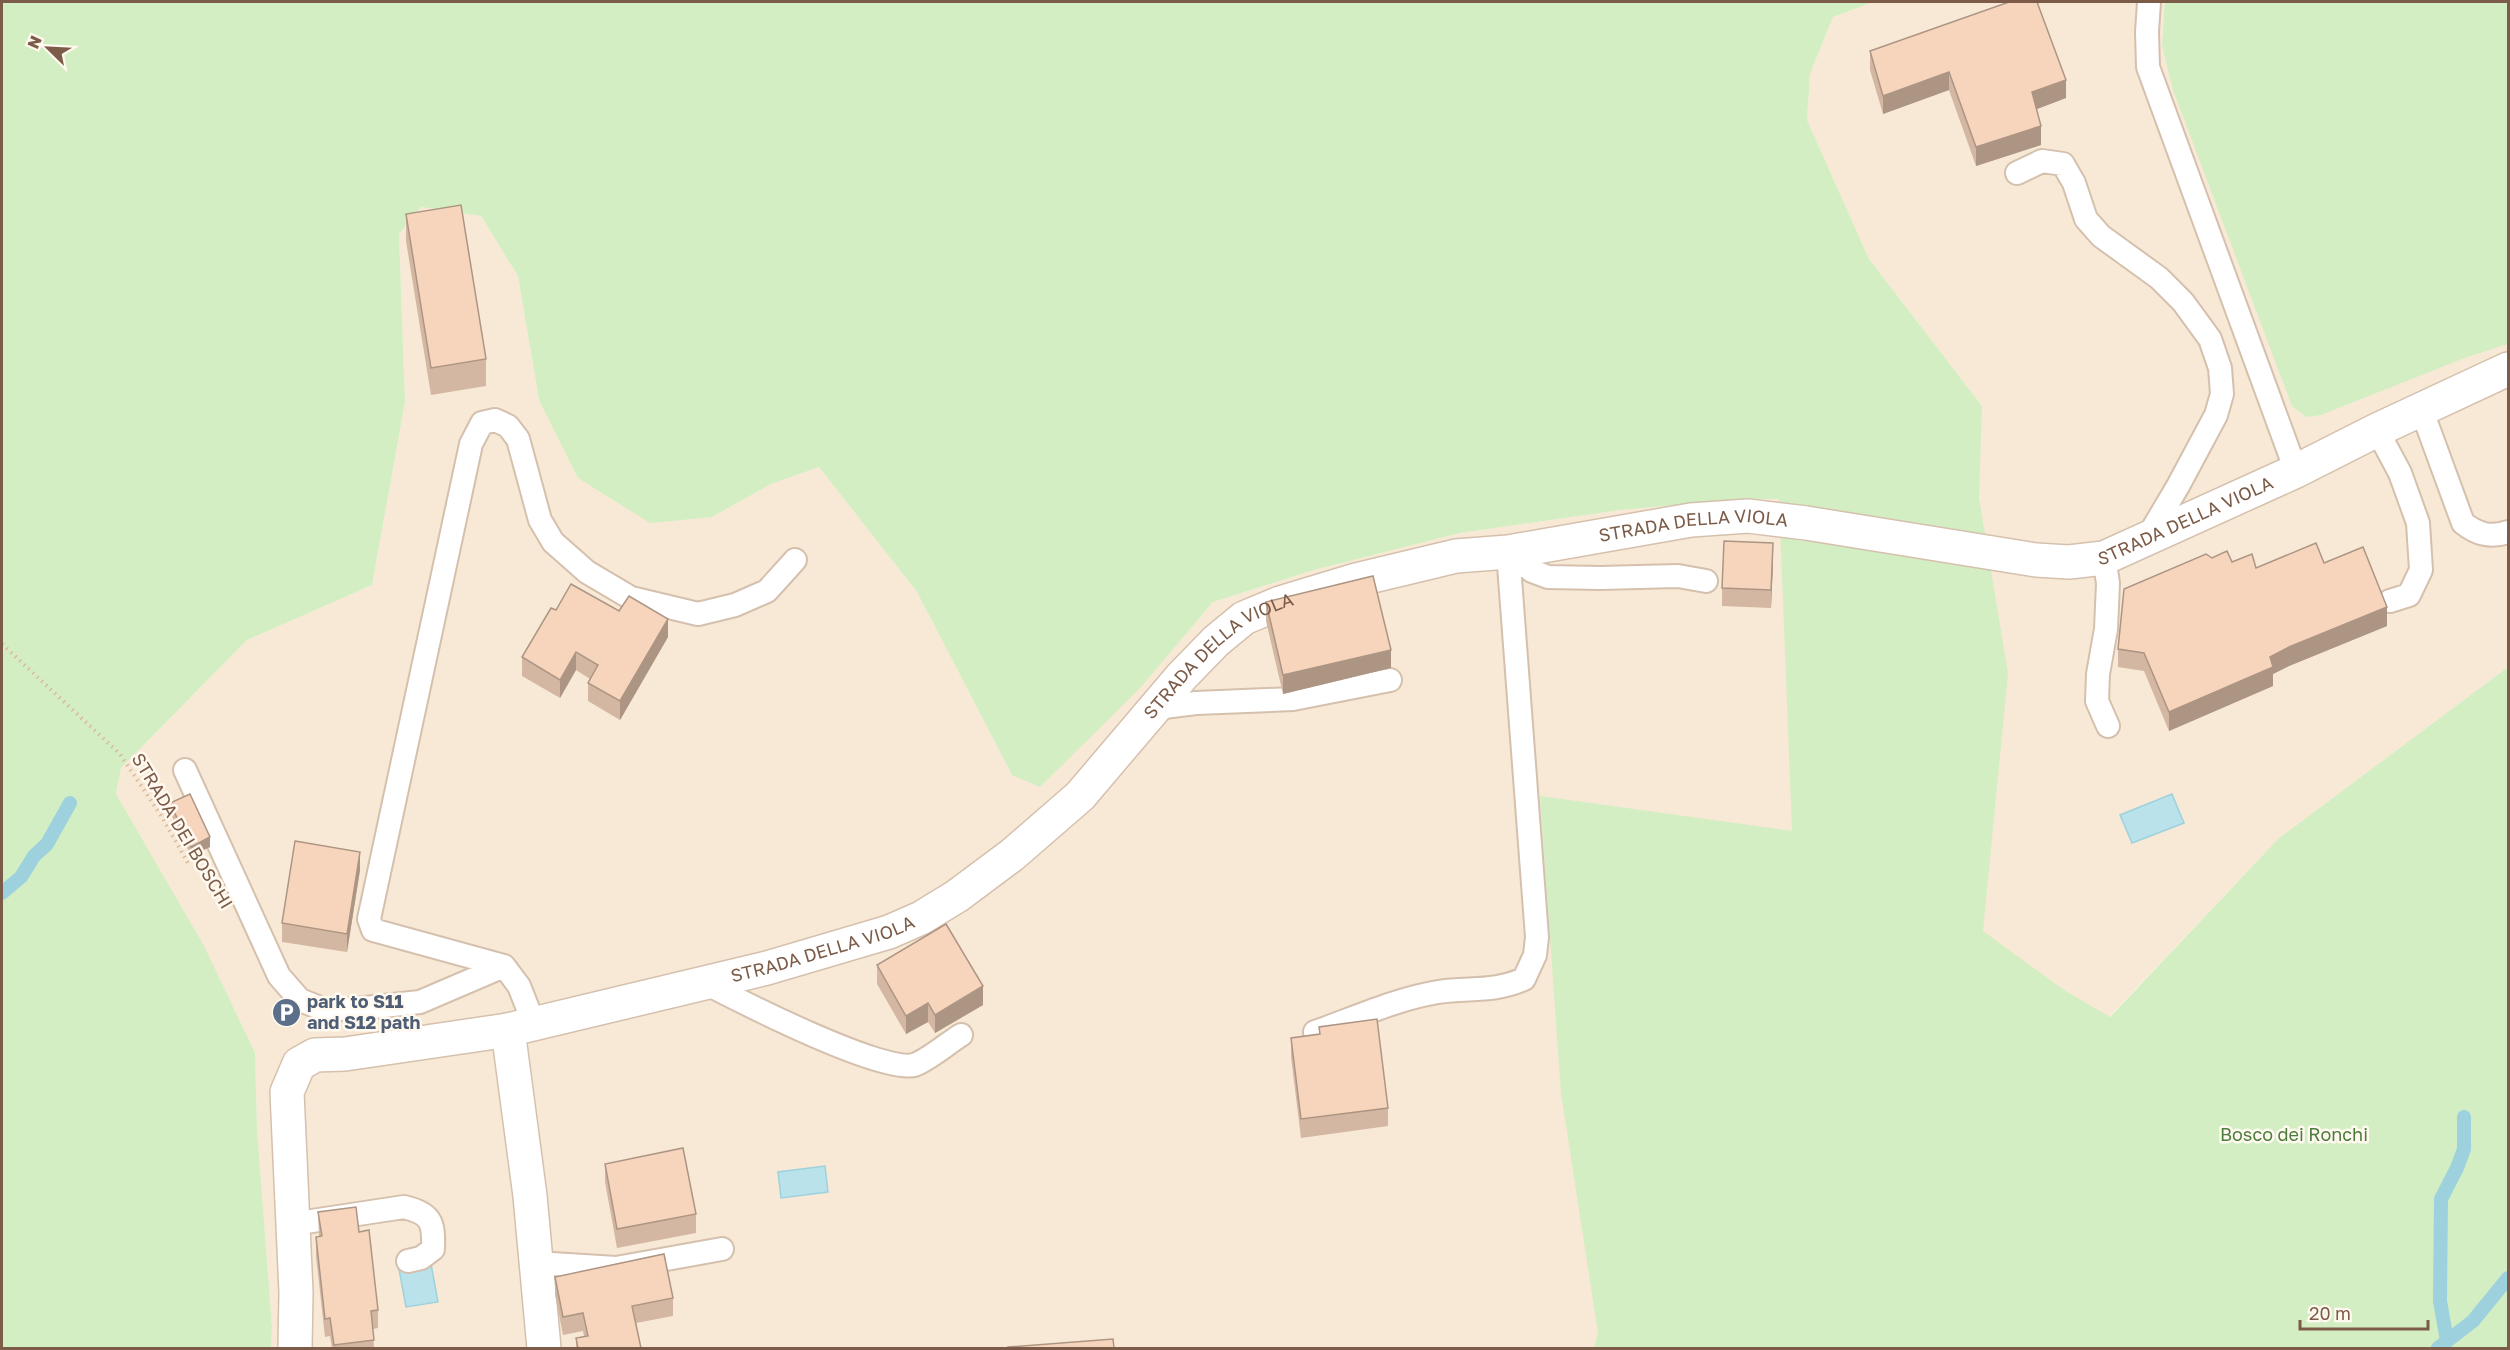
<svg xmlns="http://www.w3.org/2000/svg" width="2510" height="1350" font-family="'Golos Text',sans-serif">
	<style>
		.residential { fill: #f7e9d5 }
		.green { fill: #d3eec3 }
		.water { fill: #b9e2eb; stroke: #9ed1de; stroke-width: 1.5 }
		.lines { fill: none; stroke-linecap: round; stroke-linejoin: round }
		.stream { stroke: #9ed1de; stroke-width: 14 }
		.service-casing { stroke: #d5c0ae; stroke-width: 26 }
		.minor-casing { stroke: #d5c0ae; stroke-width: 36 }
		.path { stroke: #dcb99e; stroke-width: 4; stroke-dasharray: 1.5 4.5; stroke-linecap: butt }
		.service { stroke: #fff; stroke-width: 22 }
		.minor { stroke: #fff; stroke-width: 33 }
		.wall { fill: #d4b7a2 }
		.shaded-wall { fill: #ad9584 }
		.building { fill: #f7d5bc; stroke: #ad9584; stroke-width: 1.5 }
		.labels { text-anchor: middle; stroke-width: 5; stroke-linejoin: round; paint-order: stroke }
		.street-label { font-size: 18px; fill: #7c5c48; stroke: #fff9f0 }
		.service-label { font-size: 18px; font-weight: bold; fill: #4e5e75; stroke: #fff9f0; text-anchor: start }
		.park-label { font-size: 18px; fill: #4c7c3c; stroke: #fff9f0 }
	</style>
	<rect width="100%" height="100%" fill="#fef6e7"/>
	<path class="residential" d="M1873,2H2508V667L2278,839L2109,1017L2064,990L1598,1333L1594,1348H271L272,1327L257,1128L255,1053L116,794L121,768L247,640L372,585L405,402L399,234L421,207L481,216L518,276L539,400L712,517L771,484L819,467L917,592L1012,775L1141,687L1213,602L1314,570L1460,533L1621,510L1740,499L1982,406L1869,259L1807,120L1810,74L1833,17Z"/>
	<path class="green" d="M2,2H1873L1833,17L1810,74L1807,120L1869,259L1982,406L1979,498L2008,673L1983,931L2064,990L2110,1017L2278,839L2508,667V1348H1594L1598,1333L1561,1093L1540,796L1792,831L1779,499H1740L1621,510L1460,533L1314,570L1213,602L1141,687L1040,787L1012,775L917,592L819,467L771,484L712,517L650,523L578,478L539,400L518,276L481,216L421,207L399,234L405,402L372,585L247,640L121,768L116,794L204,946L255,1053L257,1128L272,1327L271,1348H2Z
		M2165,2H2508V344L2467,357L2321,415L2306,417L2292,406L2173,90L2162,45Z"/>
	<path class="water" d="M2172,794L2184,823L2132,843L2120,815Z
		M825,1166L828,1192L781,1198L778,1172Z
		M431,1264L438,1302L406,1307L399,1269Z"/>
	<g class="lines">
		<path class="stream" d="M2,893L21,877L34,856L47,844L70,803
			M2447,1341L2440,1301L2441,1199L2457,1168L2464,1149V1117
			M2438,1348L2473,1321L2508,1278"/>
		<defs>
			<path id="service" d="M2149,2L2147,32L2148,67L2296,471
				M2017,173L2042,161L2063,164L2074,183L2086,219L2101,236L2159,278L2183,302L2210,339L2220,368L2222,394L2216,415L2178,486L2146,540
				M2422,411L2463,523C2477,534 2490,538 2508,532
				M2377,430L2400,473L2418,523L2421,570L2409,595L2390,601
				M1508,552L1532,571L1548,577L1600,578L1678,576L1706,581
				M2104,558L2108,583L2106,629L2098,674L2097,701L2108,726
				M1156,708L1196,703L1293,699L1390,680
				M185,770L279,976L300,1000L323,1009H356L420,1002L504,966
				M705,983C740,1001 881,1073 914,1065C927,1061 948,1043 961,1035
				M534,1024L519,986L504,966L373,930L369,919L471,444L482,423L495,420L508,426L518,439L540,520L553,542L587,572L631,598L698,614L735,605L767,591L795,560
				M1315,1032C1355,1018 1396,999 1438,992C1470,987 1492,993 1524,979L1535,955L1537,937L1508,552
				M292,1224L404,1207C431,1214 434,1221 433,1249L421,1258L408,1261
				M536,1263L616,1268L722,1249"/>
			<g id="minor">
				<path d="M295,1348L296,1292L287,1092L299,1064L315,1055L345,1054L508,1030"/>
				<path id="s1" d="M544,1348L530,1196L508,1030L767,968L889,932L921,918L957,896L1012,855L1080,796L1182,676L1216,641L1244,618L1280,603L1356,580L1456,556L1508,552L1691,520L1748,516L1806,523L2036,560L2069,562L2104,558L2296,471L2377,430L2508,369"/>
			</g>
		</defs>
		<use href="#service" class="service-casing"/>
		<use href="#minor" class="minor-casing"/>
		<path class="path" d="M2,644L120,754L162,817L188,863"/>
		<use href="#service" class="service"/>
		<use href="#minor" class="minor"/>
	</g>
	<path class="wall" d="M1870,51L2066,98L2036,109L2041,145L1976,166L1949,90L1883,114L1870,70Z
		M406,214L486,359V386L431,395L406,241Z
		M2212,558L2256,568L2324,563L2387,626L2289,666L2273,674V686L2169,731L2144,671L2118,667V649Z
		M1773,562L1771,608L1722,606V588Z
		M1266,602L1391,668L1283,694L1266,621Z
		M556,610L619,611L668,637L620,720L588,701V683L590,679L576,670L560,698L522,676V657Z
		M170,803L210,847L191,856L170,812Z
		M360,870L347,952L282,942V923Z
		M877,965L983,1005L935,1033L928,1022L906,1034L877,984Z
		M1319,1027L1388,1108V1126L1301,1138L1291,1057V1038L1319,1035Z
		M605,1164L696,1214V1233L617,1248L605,1182Z
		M318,1212L359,1232L378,1310V1328L373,1329L374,1348H332L330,1336L325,1337L316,1256V1237H319Z
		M555,1277L673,1298V1316L636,1323L641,1348H576V1338L584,1336L583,1331L563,1335L555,1295Z"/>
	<path class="shaded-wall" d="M1949,72V90L1883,114V96Z
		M2066,80V98L2032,111V92Z
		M2041,126V145L1976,166V147Z
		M1773,543V562L1771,608V590Z
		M2387,607V626L2289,666L2273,674V686L2169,731V712L2289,647Z
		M668,619V637L620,720V701Z
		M1391,650V668L1283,694V675Z
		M576,652V670L560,698V680Z
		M210,837V847L191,856V847Z
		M360,852V870L347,952V934Z
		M983,986V1005L935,1033V1015Z
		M928,1003V1022L906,1034V1016Z"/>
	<path class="building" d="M2009,2H2037L2066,80L2032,92L2041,126L1976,147L1949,72L1883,96L1870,51Z
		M461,205L486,359L431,368L406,214Z
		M1724,541L1773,543L1771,590L1722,588Z
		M2316,543L2324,563L2363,547L2387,607L2289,647L2270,657L2273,667L2169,712L2144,653L2118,649L2124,589L2206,554L2212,558L2227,551L2232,562L2252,554L2256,568Z
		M1373,576L1391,650L1283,675L1266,602Z
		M571,584L619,611L629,596L668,619L620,701L588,683L598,665L576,652L560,680L522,657L551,608L556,610Z
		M190,794L210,837L191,847L170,803Z
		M295,841L360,852L347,934L282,923Z
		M946,924L983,986L935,1015L928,1003L906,1016L877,965Z
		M1377,1019L1388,1108L1301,1119L1291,1038L1320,1034L1319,1027Z
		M683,1148L696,1214L617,1229L605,1164Z
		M356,1207L359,1232L369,1230L378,1310L371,1311L374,1340L334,1345L330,1318L325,1319L316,1237L322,1236L318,1212Z
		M664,1254L673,1298L632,1306L641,1348H578L576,1338L588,1336L583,1313L563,1317L555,1277Z
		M1113,1339L1114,1348H1008V1347Z"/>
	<defs>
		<symbol id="parking-disc" viewBox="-11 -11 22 22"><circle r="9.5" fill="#5c6f8a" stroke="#fff9f0"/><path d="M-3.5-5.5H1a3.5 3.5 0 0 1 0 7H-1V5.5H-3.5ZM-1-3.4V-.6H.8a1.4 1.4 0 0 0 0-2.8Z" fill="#fff"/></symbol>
	</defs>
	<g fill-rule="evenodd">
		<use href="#parking-disc" x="270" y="996" width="33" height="33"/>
	</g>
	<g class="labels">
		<g class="street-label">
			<text dy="6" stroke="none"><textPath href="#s1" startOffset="2157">STRADA DELLA VIOLA</textPath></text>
			<text dy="6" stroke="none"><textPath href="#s1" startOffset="1653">STRADA DELLA VIOLA</textPath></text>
			<text dy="6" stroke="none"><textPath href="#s1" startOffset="1149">STRADA DELLA VIOLA</textPath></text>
			<text transform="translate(182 831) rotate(59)" y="6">STRADA DEI BOSCHI</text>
			<text dy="6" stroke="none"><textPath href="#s1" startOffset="645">STRADA DELLA VIOLA</textPath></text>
		</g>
		<g class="service-label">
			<text x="307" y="1008">park to S11<tspan x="307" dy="21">and S12 path</tspan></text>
		</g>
		<g class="park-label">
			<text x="2294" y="1141">Bosco dei Ronchi</text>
		</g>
	</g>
	<rect width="2510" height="1350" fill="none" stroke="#7c5c48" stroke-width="6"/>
	<g transform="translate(48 48) rotate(294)" stroke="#fff9f0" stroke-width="4.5" paint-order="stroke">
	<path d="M0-4.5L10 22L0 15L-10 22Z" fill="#7c5c48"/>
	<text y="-9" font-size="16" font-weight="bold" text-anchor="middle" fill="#7c5c48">N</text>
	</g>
	<path d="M2300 1320v9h128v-9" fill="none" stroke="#7c5c48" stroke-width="3"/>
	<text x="2309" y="1320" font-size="18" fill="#7c5c48" stroke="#fff9f0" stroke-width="4.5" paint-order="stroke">20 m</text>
</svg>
